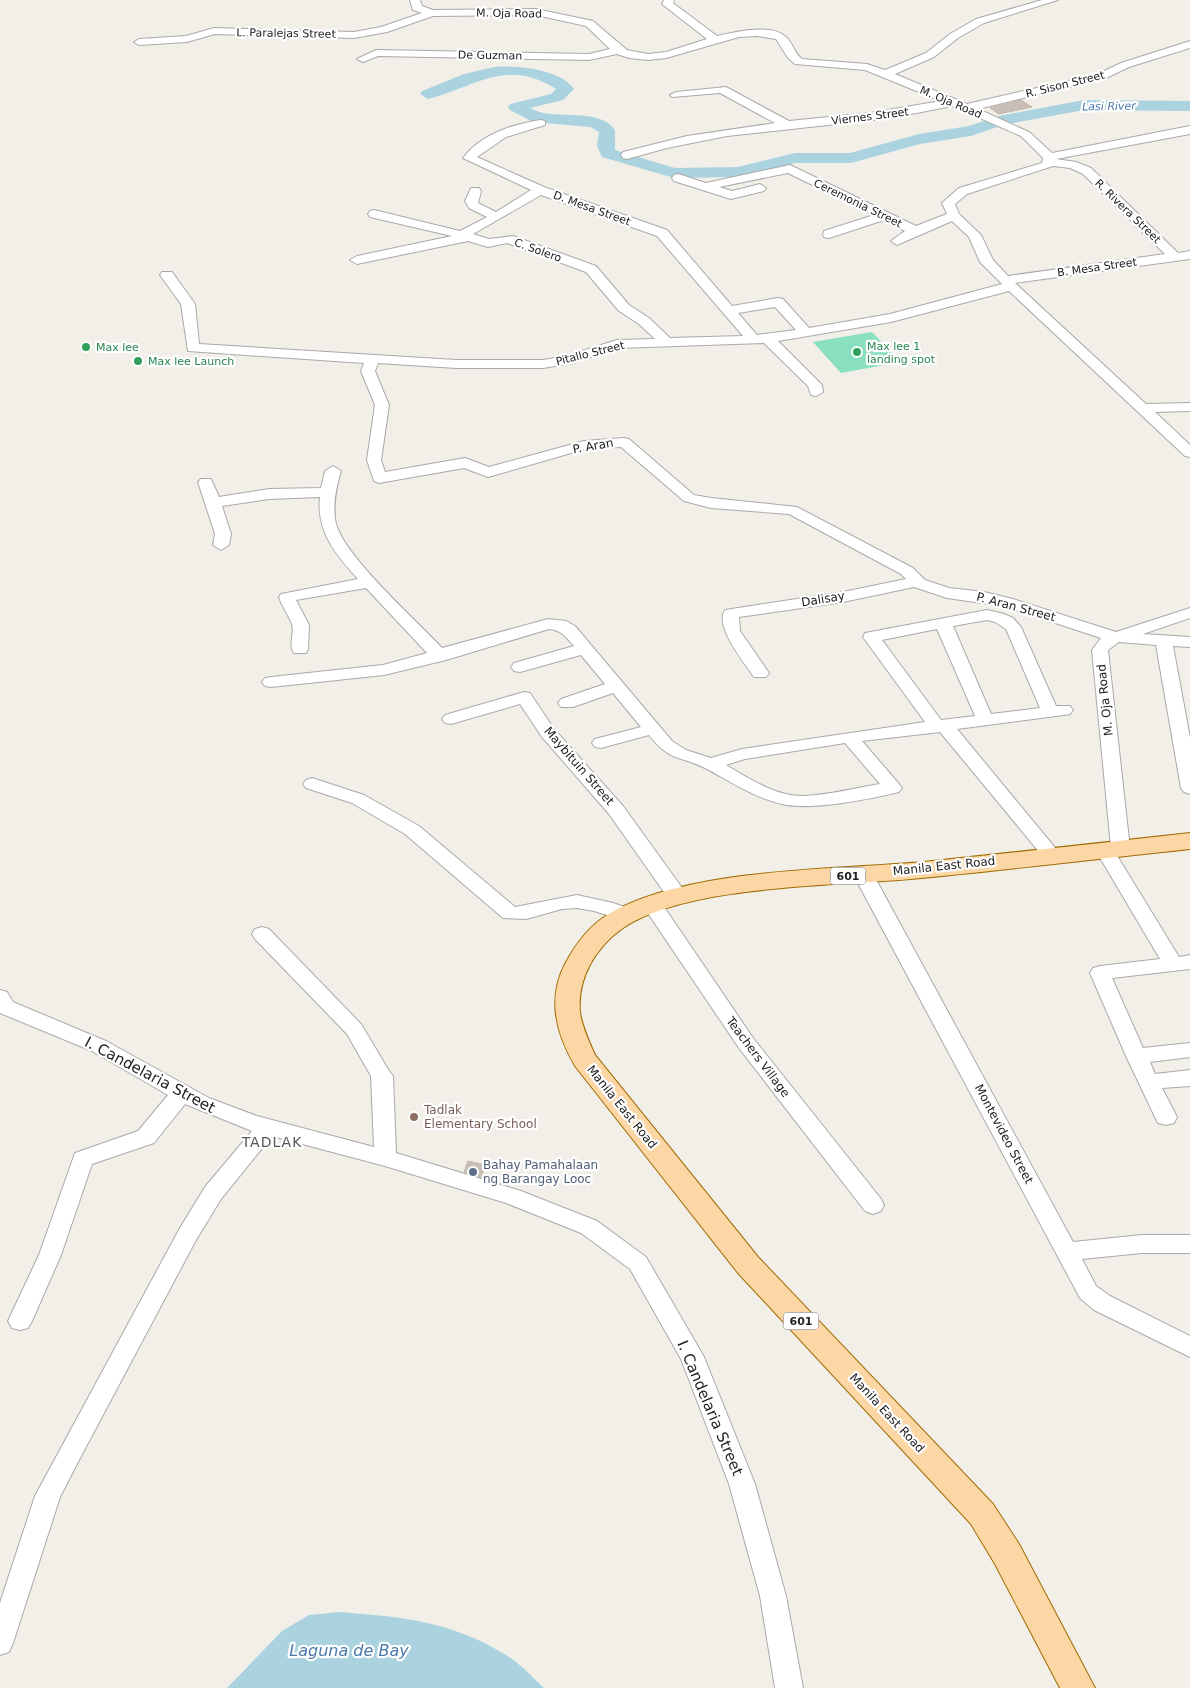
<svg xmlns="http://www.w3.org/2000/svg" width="1190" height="1688" font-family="'DejaVu Sans',sans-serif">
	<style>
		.pitch { fill: #88e0be }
		.water { fill: #aad3df }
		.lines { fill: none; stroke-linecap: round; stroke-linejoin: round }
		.river { fill: #aad3df; fill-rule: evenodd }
		.building { fill: #c7bfb8; stroke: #c4b6ab }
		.minor-casing { stroke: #a9a9a9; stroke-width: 2 }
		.major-casing { stroke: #a06b00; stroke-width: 2 }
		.minor { fill: #fff; fill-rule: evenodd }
		.major { fill: #fcd6a4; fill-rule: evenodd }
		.leisure-dot { fill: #2e9e5b; stroke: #fff; stroke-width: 2 }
		.education-dot { fill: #8d6e63; stroke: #fff; stroke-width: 2 }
		.service-dot { fill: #5c6f8a; stroke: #fff; stroke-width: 2 }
		.labels { text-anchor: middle; stroke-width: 4.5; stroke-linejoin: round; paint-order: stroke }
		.far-street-label { font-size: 11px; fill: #222; stroke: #fff }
		.far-water-label { font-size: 11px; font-style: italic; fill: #4a7aab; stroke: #fff }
		.far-leisure-label { font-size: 11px; fill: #27864d; stroke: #fff; text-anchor: start }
		.shield { fill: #fff; stroke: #646464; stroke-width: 1 }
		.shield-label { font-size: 11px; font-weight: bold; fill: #222 }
		.street-label { font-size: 12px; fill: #222; stroke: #fff }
		.education-label { font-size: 12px; fill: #785e54; stroke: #fff; text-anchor: start }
		.service-label { font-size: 12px; fill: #4e5e75; stroke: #fff; text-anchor: start }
		.neighbourhood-label { font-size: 14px; letter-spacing: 1px; fill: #555; stroke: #fff }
		.near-street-label { font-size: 15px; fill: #222; stroke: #fff }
		.near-water-label { font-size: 16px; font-style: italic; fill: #4a7aab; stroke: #fff }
	</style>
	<rect width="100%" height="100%" fill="#f2efe9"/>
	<path class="pitch" d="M872,332L901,362L841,373L813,342Z"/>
	<path class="water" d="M340,1612C402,1617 451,1621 506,1655C520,1663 532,1677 544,1688H227L282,1631L309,1615Z"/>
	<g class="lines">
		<path class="river" d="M494,67C516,65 560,69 574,89L563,100L530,108C553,122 599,106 615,130V150L675,168L738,167L795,153H850L919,134L969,126L999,116L1084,100L1190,101V111L1084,110L1003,125L971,136L920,144L851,163H795L738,177L674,178L602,157L597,146L599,132L590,127L533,122L510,110L508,107L510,104L551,94L556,89C507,57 475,87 428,99L420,94L422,91L464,74Z"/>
	</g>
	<path class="building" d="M1021,100L1032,107L999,114L990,108Z
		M468,1161L486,1165L481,1177L464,1172Z"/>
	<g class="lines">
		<defs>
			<path id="minor" d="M410,0H420L422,6L433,10L536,9L593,21L627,50L648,54L666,52L707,39L662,4L664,0H674L673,3L717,36C734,32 772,23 786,37C793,43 794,53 802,59L867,64L885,70L926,53L950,34L976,19L1042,0H1058L984,23L958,38L934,57L895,74L967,104L1098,74L1121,63L1190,41V48L1129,67L1106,78L978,109L1029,132L1052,153L1190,126V134L1056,159L1076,162L1091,168L1178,253L1190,251V259L1015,283L1146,404L1190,403V411L1155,412L1190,445V457L1185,456L1009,291L891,322L778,341L822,385L823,392L816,396L811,395L808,386L764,343L618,348L573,363L543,368H456L378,363L375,371L389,405L381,460L385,472L465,458L489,467L584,441L624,438L629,439L694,495L711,498L797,507L913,568L925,580L949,588L984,592L1013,599L1116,632L1190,608V618L1143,634L1190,637V647L1173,646L1190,738V794L1184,792L1181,788L1156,645L1119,642L1108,650L1130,849L1128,853L1116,854L1179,957L1190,955V969L1112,978L1143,1048L1190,1043V1057L1150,1062L1155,1074L1190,1070V1086L1162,1088L1177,1117L1174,1123L1166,1125L1158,1123L1155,1117L1126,1056L1090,973L1093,968L1100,966L1160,959L1096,851L1098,847H1111L1092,650L1101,638L1003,606L947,598L914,587L843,602L739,617L740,631L769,673L766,677H754C744,662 714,626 725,610L843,592L906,579L901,574L789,514L711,508L684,501L621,447L585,449L488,477L464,468L379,483L374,481L367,460L375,405L361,371L364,363L188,351L181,304L160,275L162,272H172L195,304L199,344L456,360H543L566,356L617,340L655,339L639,324L619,311L586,272L507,243L488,247L468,241L357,264L350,260L357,256L452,236L370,217L368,214L370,211L374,210L460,231L487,217L469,208L465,201L471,188H479L481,191L478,203L496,212L531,190L463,158C481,134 513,124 541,120L545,121V125L506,137L477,157L544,187L667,230L732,306L778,298L783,299L809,328L890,314L1002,284L980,262L969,237L952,221L897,245L891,241L905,231L884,220L829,238L824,237L823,234L824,231L874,215L788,173L719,187L732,191L760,184L766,188L764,191L731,199L674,181L672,178L674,175L678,174L706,183L790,165L916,226L947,214L942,203L959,188L1042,163L1043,158L1021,136L952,106L891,118L727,136L667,148L627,159L623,158L621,155L623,152L687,136L775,123L720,93L672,97L670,95L676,92L726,87L789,121L870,113L941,101L865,70L795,64L788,58L776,39L757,36L739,37L666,58L648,60L629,58L617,54L589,60L378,56L363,62L357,59L376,50L589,54L610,49L586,26L536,15L433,16L387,32L354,38L215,34L187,42L139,45L134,42L139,39L186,36L214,28L354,32L381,27L422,13L413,10ZM1053,166L1070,168L1083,174L1165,254L1008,276L993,260L981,235L959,214L955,204L967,194ZM541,195L657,236L743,336L670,338L649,318L629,305L596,266L513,236L489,239L473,234ZM775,307L796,330L757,335L738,313Z
				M333,466L341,471C336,488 332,506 336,524C346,558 416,620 442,648L548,619L566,621L575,626L672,741L686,750L711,758L742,749L925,722L863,637L865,633L987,610L1004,614L1013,618L1021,627L1056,706H1070L1073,710L1070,714L1064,715L957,729L1061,855L1059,859L1052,861L1045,859L940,732L862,741L899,784L902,788L899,792C871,799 810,811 782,804C755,798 731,782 707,769C680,755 671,763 649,735L601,748L595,747L592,743L595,739L641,727L613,693L573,707H561L558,703L561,699L605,684L581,655L520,672L514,671L511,667L514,663L574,646C566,637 561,630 549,629L446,660L384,675L271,687L265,686L262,682L265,678L271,677L383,665L427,653L366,588L296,600L309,625L308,649L306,653H294C288,644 295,633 292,624C288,614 282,607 279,597L281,594L358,579C336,555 316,531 320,497L269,499L222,506L231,534L229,545L221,550L213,545L215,534L198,482L201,479H211L219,497L269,489L321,488L325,471ZM987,620L995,622L1006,629L1040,708L991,714L953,626ZM937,629L975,716L941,720L882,640ZM845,743L880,784C855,788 829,795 804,796C777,797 748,778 726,765L745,759Z
				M524,692L530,693L554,729L623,806L685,892L688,897L685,902L678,903L671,902L609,814L542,737L520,704L451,724L445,723L442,719L445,715Z
				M312,778L364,795L419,826L515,907L577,895L613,903L634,910L637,915L634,920L627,921L594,911L577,908L562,909L526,919L503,918L405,834L352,803L306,788L303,784L306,780Z
				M863,868L870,870L873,874L1073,1242L1142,1235H1190V1253H1142L1082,1259L1096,1286L1110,1296L1190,1336V1357L1094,1310L1080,1298L853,874L856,870Z
				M651,897L658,898L753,1038L881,1199L884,1205L881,1211L873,1214L865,1211L739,1048L641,903L644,898Z
				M262,927L269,929L361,1024L389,1071L393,1076L396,1153L521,1191L597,1221L646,1257L704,1357L755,1484L786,1596L803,1688H775L760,1596L729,1484L681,1359L630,1269L581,1233L506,1203L385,1166L272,1136L221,1199L196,1240L79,1460L60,1497L13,1643L9,1652L0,1655V1603L35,1496L180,1228L205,1187L252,1131L185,1104L154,1143L92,1164L61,1255L32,1321L28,1328L20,1330L12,1328L8,1321L39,1255L75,1153L138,1131L168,1095L92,1051L0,1013V990L7,992L13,1002L106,1041L209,1098L257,1116L374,1147L371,1076L347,1034L255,939L252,934L255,929Z"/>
			<path id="major" d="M1190,833V849C1097,859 1004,870 911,879C833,886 687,885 623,928C596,947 577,978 580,1012C582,1027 589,1041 595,1055L758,1257L993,1504L1019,1544L1095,1688H1060L995,1564L971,1524L738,1273L575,1066C556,1033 547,999 565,964C575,945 588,927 607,915C685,868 832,870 923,862C1012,853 1101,843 1190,833Z"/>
		</defs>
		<use href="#minor" class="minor-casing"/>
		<use href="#major" class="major-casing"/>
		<use href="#minor" class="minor"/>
		<use href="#major" class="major"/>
	</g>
	<g class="leisure-dot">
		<circle cx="86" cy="347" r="5"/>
		<circle cx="857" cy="352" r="5"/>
		<circle cx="138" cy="361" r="5"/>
	</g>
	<circle class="education-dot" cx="414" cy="1117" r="5"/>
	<circle class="service-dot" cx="473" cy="1172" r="5"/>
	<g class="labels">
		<g class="far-street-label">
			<text transform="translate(509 13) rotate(1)" y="4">M. Oja Road</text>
			<text transform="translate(286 33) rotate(1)" y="4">L. Paralejas Street</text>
			<text transform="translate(490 55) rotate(1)" y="4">De Guzman</text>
			<text transform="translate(1065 84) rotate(-14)" y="4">R. Sison Street</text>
			<text transform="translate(951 102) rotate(23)" y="4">M. Oja Road</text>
			<text transform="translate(870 116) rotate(-7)" y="4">Viernes Street</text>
			<text transform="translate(858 203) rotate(26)" y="4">Ceremonia Street</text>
			<text transform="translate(592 208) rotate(20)" y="4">D. Mesa Street</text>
			<text transform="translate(1128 211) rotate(44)" y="4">R. Rivera Street</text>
			<text transform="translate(538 250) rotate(20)" y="4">C. Solero</text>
			<text transform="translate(1097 267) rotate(-8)" y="4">B. Mesa Street</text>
			<text transform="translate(590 353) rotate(-14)" y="4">Pitallo Street</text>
		</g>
		<g class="far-water-label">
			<text transform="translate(1109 106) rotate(-1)" y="4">Lasi River</text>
		</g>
		<g class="far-leisure-label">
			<text x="867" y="350">Max lee 1<tspan x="867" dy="13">landing spot</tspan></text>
			<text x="96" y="351">Max lee</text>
			<text x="148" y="365">Max lee Launch</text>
		</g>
		<g class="shield">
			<rect x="830.5" y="867.5" width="35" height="17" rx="4"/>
			<rect x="783.5" y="1312.5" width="35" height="17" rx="4"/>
		</g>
		<g class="shield-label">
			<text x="848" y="880">601</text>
			<text x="801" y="1325">601</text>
		</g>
		<g class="street-label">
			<text transform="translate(593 446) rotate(-10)" y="4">P. Aran</text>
			<text transform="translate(823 599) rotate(-9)" y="4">Dalisay</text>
			<text transform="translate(1016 607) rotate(15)" y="4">P. Aran Street</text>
			<text transform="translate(1105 700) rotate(-96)" y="4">M. Oja Road</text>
			<text transform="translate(579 766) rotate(49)" y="4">Maybituin Street</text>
			<text transform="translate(944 866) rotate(-6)" y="4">Manila East Road</text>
			<text transform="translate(758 1057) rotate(53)" y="4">Teachers Village</text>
			<text transform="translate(622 1107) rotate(51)" y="4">Manila East Road</text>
			<text transform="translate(1004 1134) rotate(62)" y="4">Montevideo Street</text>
			<text transform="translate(887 1413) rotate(47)" y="4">Manila East Road</text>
		</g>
		<g class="education-label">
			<text x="424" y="1114">Tadlak<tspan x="424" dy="14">Elementary School</tspan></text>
		</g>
		<g class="service-label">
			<text x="483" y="1169">Bahay Pamahalaan<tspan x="483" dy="14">ng Barangay Looc</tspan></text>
		</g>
		<g class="neighbourhood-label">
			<text x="272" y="1147">TADLAK</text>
		</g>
		<g class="near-street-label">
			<text transform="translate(150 1075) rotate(28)" y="5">I. Candelaria Street</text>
			<text transform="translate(710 1408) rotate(67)" y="5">I. Candelaria Street</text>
		</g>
		<g class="near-water-label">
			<text x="349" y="1656">Laguna de Bay</text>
		</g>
	</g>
</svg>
